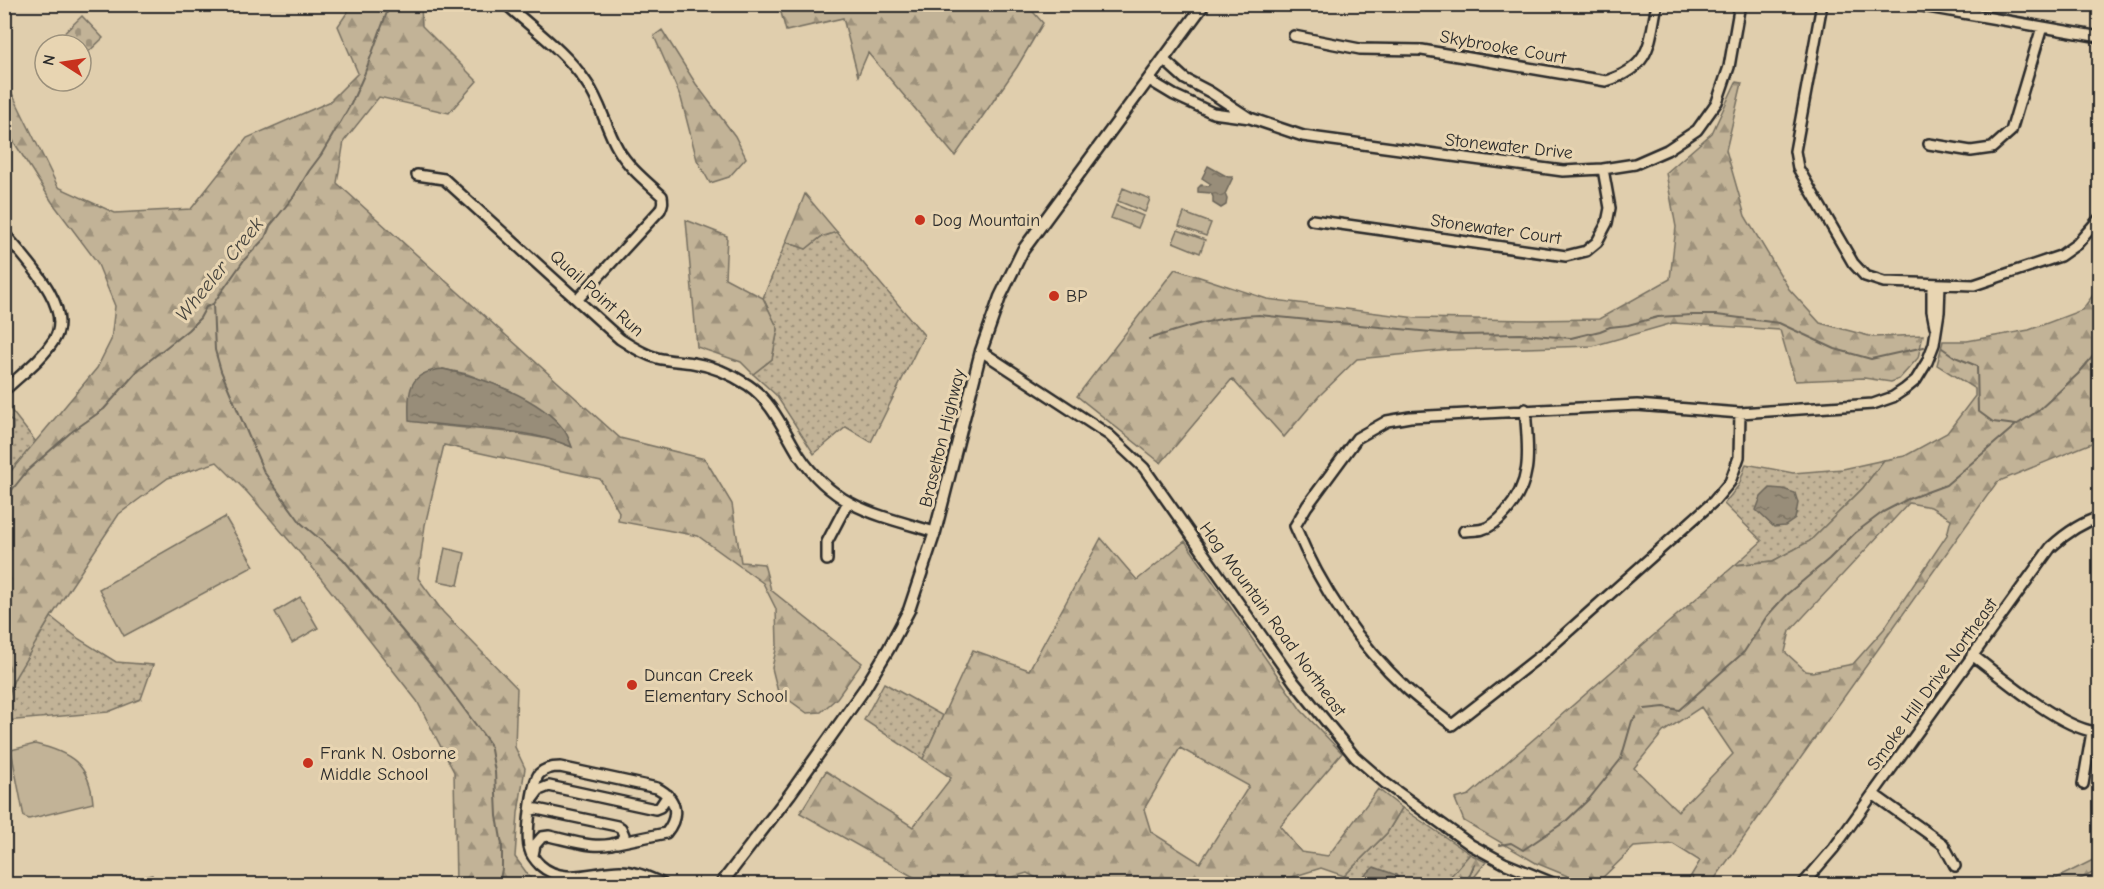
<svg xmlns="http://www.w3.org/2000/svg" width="2104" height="889" font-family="'Comic Neue',sans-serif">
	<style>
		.green { fill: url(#green-dots); stroke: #766f61; stroke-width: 1.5 }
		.forest { fill: url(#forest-firs); stroke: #766f61; stroke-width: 1.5; fill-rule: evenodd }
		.cemetery { fill: url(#cemetery-stones); stroke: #766f61; stroke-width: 1.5 }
		.pitch { fill: #c2b397; stroke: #766f61; stroke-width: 1.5 }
		.water { fill: url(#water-ripples); stroke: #6c665a; stroke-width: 1.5 }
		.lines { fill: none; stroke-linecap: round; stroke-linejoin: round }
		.stream { stroke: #6c665a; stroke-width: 2 }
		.minor-casing { stroke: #2b2b2b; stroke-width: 14 }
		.major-casing { stroke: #2b2b2b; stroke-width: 15 }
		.minor { stroke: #e8d5b2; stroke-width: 9 }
		.major { stroke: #e8d5b2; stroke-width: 10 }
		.poi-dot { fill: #c8321e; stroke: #e8d5b2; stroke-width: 2 }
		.labels { text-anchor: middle; stroke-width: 6; stroke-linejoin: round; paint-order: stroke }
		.street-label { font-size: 18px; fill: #2b2b2b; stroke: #e8d5b2 }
		.poi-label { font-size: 18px; fill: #2b2b2b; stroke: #e8d5b2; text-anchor: start }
		.water-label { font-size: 20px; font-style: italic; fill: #46443e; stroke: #e8d5b2 }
	</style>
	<defs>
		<pattern id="green-dots" width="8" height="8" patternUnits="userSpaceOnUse" patternTransform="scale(1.5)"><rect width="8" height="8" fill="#c2b397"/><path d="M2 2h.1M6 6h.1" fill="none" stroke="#9e927b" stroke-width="1.8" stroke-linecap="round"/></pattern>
		<pattern id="forest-firs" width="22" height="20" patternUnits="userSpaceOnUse" patternTransform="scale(1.5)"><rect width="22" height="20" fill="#c2b397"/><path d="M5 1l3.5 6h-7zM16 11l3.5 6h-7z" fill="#9e927b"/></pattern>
		<pattern id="cemetery-stones" width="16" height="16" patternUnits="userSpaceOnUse" patternTransform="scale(1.5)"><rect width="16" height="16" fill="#c2b397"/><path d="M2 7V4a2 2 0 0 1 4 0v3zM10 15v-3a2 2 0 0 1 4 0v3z" fill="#9e927b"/></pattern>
		<pattern id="water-ripples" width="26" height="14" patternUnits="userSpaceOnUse" patternTransform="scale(1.5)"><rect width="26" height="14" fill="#988d79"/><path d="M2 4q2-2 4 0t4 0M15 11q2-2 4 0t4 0" fill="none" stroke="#7c7363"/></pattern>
	</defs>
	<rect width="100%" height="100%" fill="#e0cead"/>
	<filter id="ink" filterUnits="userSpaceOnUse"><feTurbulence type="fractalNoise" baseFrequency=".0167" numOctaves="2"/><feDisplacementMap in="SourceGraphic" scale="12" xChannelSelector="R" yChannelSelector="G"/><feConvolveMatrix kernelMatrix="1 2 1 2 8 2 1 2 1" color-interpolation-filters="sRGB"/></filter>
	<g filter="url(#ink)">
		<path class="green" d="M837,232L924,335L871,442L846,427L814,454L776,395L753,374L772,359L778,329L763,298L786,242L806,249L821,237Z
			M5,405H7L36,442L5,478V437L13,429V422L5,417Z
			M1884,460L1863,488L1810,541L1773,561L1735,565L1762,541L1724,504L1739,485L1746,464L1793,473L1843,469Z
			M51,617L79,639L116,662L153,665L141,699L108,712L5,721C4,682 32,649 51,617Z
			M884,683L943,716L923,759L864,720Z
			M1402,808L1470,854L1444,884H1403L1359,881V884H1352L1353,879L1344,876L1387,833Z"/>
		<path class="forest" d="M353,4L421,5L422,26L477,81L449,113L379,97L344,141L337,183L620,438L705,459L732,504L741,562L764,564L771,590L862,663L837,698L821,712L807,713L778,692L772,668L777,645L776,609L763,583L698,536L618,521L619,512L600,479L444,445L425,525L418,578L443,612L517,688L515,747L525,768L518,813L515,857L534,883L547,884H456L454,772L417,701L312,567L247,492L217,462L168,478L119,514L51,617L13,681L5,704V478L97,368L111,340L115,306L97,262L52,202L5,128V79L58,187L115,213L191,209L247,138L329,102L358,73L338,26ZM443,369L467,374L511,391L572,447L554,440L508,432L435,425Z
			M779,5H1027L1043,23L1017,67L955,156L868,53L858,76L843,18L786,31Z
			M662,30L696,84L735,136L746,158L729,177L710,183L697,160L681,98L654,36Z
			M1736,82L1742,83L1726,150L1745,216L1789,289L1820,323L1873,337L1923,335L1918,358L1899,379L1891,382L1864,378L1795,381L1780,330L1673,323L1593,346L1450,350L1357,359L1319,396L1284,437L1232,379L1161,463L1077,396L1175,269L1267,299L1416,318L1529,320L1599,319L1670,279L1676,227L1666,173L1712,133Z
			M805,194L837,232L821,237L806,249L786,242Z
			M686,220L727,236L725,278L763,298L778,329L772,359L753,374L741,362L697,347Z
			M2099,287V440L1997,482L1711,884H1686L1700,861L1673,844L1634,847L1596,884H1587L1536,863L1464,821L1455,799L1469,795L1735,565L1773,561L1810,541L1863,488L1884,460L1905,456L1947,433L1975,396V389L1937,365L1943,341H1967L2029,330L2082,310ZM1909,503L1931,507L1951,519L1947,535L1884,629L1853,664L1812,672L1806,671L1785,652L1790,631ZM1701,707L1733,754L1678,811L1634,768L1663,732Z
			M1101,538L1137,580L1185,541L1301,710L1342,753L1280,826L1301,852L1328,856L1378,789L1402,808L1387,833L1344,876L1321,868L1289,878L1281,884H1048L1027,873L989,884H926L800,813L826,771L913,827L951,778L923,759L973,650L1029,670ZM1180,748L1249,786L1200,863L1151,832L1144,809Z
			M1470,854L1486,862L1469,884H1444Z
			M2099,857V870L2070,884H2045Z"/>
		<path class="cemetery" d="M82,16L103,38L81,59V45H63L58,39Z"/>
		<path class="pitch" d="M1123,188L1150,199L1145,212L1118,201Z
			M1116,205L1143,216L1138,228L1111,218Z
			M1184,213L1211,223L1206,236L1179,226Z
			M1178,230L1205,240L1200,253L1173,242Z
			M225,517L254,566L124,636L99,589Z
			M445,548L465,553L458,585L438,581Z
			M300,597L318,628L292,643L275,612Z
			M35,744C70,752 90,764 93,803L29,819L24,817L11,750Z
			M152,875L154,884H125L124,882Z"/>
		<path class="water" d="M1208,166L1228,177H1233L1225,194L1227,199L1226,205L1221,208L1213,203V197L1211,193L1198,192V188L1201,185L1209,186L1211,184L1202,178Z
			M443,369C481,377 541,398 564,430C568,435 570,442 572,447C522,426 462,429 409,421C408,390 408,372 443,369Z
			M1770,488L1783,489L1795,493L1798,503L1795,519L1785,526L1774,527L1756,510L1761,497Z
			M1374,867L1396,875L1403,884H1359V881Z"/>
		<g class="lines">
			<path class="stream" d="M213,304L215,350L221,371L264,472L301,523L343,559L395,622L436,671L490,744L495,772L497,816L502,845V869L499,884
				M1149,339C1186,327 1220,316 1259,315L1461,335L1520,334L1571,338L1600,331L1610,327L1628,325L1658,317L1692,315H1717L1779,323L1835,349L1871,359L1924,347
				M1942,348L1955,357L1977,366L1978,411L1993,422L2016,425
				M4,500L27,471L70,433L104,409L140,368L188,330L200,318L206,307L213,304L244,260L265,238L270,226L294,196L309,171L321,155L351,104L364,75L390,4
				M1645,709L1664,707L1679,710L1744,652L1767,616L1786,595L1829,559L1855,533L1883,512L1908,499L1946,485L2016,425L2038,411L2078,374L2100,348
				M1500,845L1511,843L1523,850L1566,821L1589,799L1621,759L1632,721L1636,717
				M1466,884L1474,865"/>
			<defs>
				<path id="minor" d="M506,4C533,29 566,52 586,82C601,102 605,127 618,149C629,168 646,181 662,196C663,202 663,204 660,210L578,299
					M1822,4L1795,151L1798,168L1853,263L1865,276L1884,282L1974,285L2060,256L2077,244L2100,218
					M1911,4L2100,37
					M1294,36L1360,49L1422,50L1606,81C1651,67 1649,45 1657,4
					M1164,60L1185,79L1210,92L1248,117
					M1149,80L1174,95L1213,113L1250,118L1303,136L1563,171L1603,169L1635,164L1667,150L1697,130L1717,102L1729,67L1740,4
					M1929,144L1971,151L1992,148L2011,131L2042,27
					M417,175L444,179L620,339C632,347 643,354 657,358C668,361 681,361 693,363C713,366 731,374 748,385C772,401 784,431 799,455C834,508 878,515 935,532
					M1312,220L1566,256L1586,251L1597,242L1607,223L1610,208L1603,169
					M4,233C24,258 75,307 54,340C42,359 24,372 8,387L4,382
					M1932,284V311L1935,326
					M981,351L1109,435L1144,468L1294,682L1355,757L1385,783L1471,845L1504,863L1555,884
					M1740,413L1739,457L1730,482L1714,501L1544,653L1452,725C1437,713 1420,701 1406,688C1358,643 1320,586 1295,526L1307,506L1357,438L1387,421L1410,417L1637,405L1740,413L1873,404L1893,397L1905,389L1916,380L1927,362L1934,344L1939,312L1940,284
					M1464,531C1470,530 1477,531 1483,529C1491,527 1500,519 1506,512C1534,480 1528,449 1525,409
					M827,560V542L848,502
					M1972,655C2002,677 2064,732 2100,732
					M2083,784L2092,732
					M1873,794L1943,844L1955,866
					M533,798L539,790L549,786L655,809L660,807L668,795
					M531,810L537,809L617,826L621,828L624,835L621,841C599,851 572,841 549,836L542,837L535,845L533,855
					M617,843L666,833C680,816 677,798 657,788L560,767C552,767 545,768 539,774C532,783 525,839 530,850C531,855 537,862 540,865C563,886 593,871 620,871C635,871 649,877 663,884
					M1803,884L1834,848L2051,547C2065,534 2080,523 2100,517"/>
				<path id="major" d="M721,884L790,794L865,688L889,648L909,610L935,532L981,351L1000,297L1023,250L1204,4"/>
			</defs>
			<use href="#minor" class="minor-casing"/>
			<use href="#major" class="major-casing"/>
			<use href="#minor" class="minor"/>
			<use href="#major" class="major"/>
		</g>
	</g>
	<g class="poi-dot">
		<circle cx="920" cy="220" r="6"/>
		<circle cx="1054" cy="296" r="6"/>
		<circle cx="632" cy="685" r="6"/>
		<circle cx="308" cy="763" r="6"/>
	</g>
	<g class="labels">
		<g class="street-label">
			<text transform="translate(1503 47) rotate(10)" y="6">Skybrooke Court</text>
			<text transform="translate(1509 146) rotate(6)" y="6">Stonewater Drive</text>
			<text transform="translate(1496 229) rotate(8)" y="6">Stonewater Court</text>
			<text transform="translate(597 293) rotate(42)" y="6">Quail Point Run</text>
			<text transform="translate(942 438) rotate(-76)" y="6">Braselton Highway</text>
			<text transform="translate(1273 619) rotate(54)" y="6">Hog Mountain Road Northeast</text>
			<text transform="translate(1932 684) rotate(-54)" y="6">Smoke Hill Drive Northeast</text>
		</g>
		<g class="poi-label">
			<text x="932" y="226">Dog Mountain</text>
			<text x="1066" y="302">BP</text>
			<text x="644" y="681">Duncan Creek<tspan x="644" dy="21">Elementary School</tspan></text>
			<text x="320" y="759">Frank N. Osborne<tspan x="320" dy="21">Middle School</tspan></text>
		</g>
		<g class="water-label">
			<text transform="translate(219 269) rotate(-51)" y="7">Wheeler Creek</text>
		</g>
	</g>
	<rect width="2104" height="889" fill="none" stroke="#e8d5b2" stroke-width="24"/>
	<rect x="12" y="12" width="2080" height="865" fill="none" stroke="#2b2b2b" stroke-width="2" filter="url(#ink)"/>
	<g transform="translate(63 63) rotate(282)"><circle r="28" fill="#e8d5b2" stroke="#9c917c" stroke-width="1.5"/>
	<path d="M0-4.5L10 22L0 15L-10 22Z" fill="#c8321e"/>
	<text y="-9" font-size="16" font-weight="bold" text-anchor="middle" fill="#2b2b2b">N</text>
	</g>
</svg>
